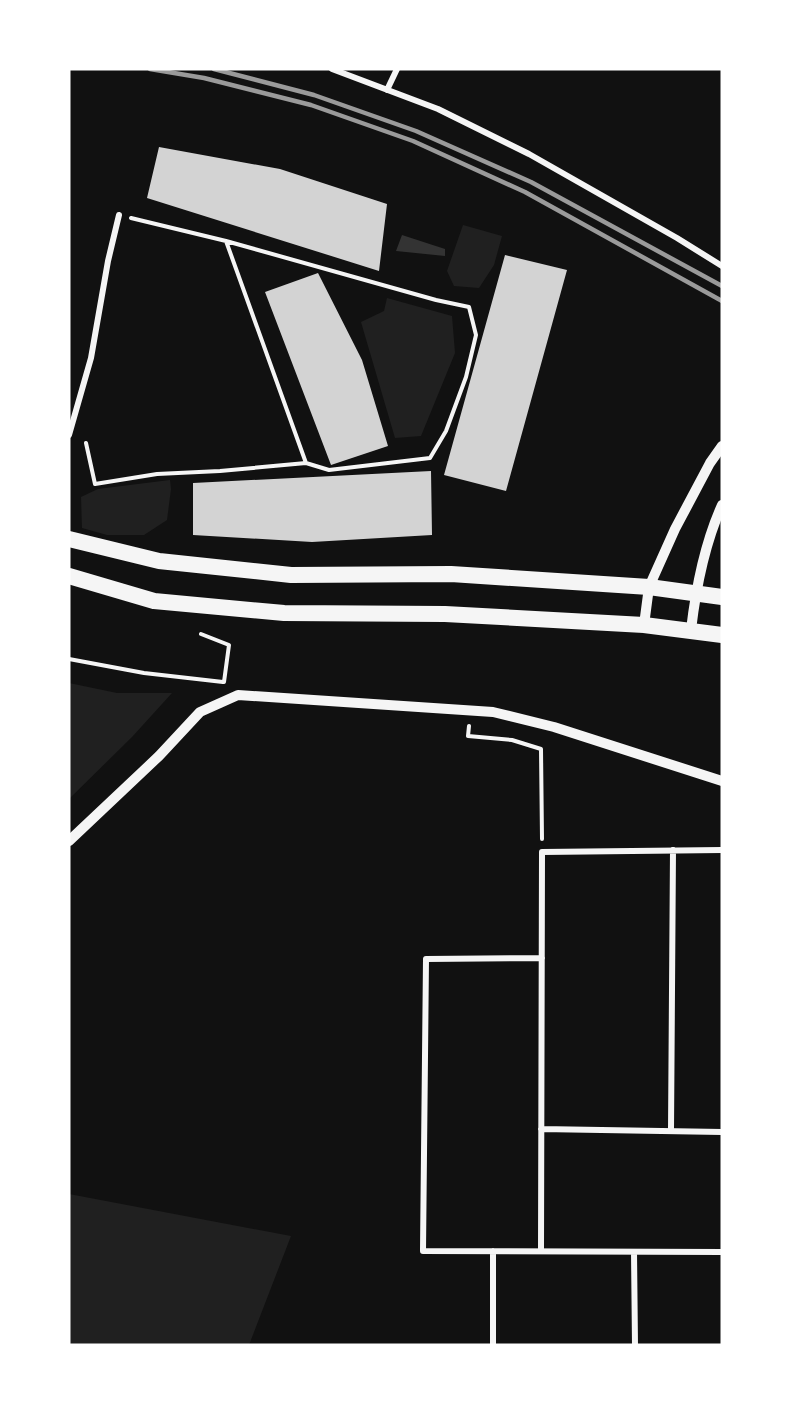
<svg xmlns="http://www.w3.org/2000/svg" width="791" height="1414" font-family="Bitter,serif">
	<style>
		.green { fill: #202020 }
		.water { fill: #333 }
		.building { fill: #d3d3d3 }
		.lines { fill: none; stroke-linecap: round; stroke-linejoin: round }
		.path { stroke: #f5f5f5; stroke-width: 4 }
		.minor { stroke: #f5f5f5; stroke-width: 6 }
		.tertiary { stroke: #f5f5f5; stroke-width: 10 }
		.trunk { stroke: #f5f5f5; stroke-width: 16 }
		.rail { stroke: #9a9a9a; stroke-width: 4.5 }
	</style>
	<rect width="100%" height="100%" fill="#111"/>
	<path class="green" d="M463,225L502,236L494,265L479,288L454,286L447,271Z
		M387,298L452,316L455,353L421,436L395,438L361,322L384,311Z
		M170,480L171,489L167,520L144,535H107L82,528L81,497L98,489Z
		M69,683L117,693H172L132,737L69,799Z
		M69,1194L291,1236L249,1345H69Z"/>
	<path class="water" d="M402,235L445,249V256L396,251Z"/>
	<path class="building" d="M159,147L280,169L387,204L379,271L147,198Z
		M505,255L567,270L506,491L444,475Z
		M318,273L362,360L388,446L331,465L265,292Z
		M431,471L432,535L312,542L193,535V483Z"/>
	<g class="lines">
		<path class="path" d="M131,218L226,241L436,300L469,307L476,335L466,377L446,431L430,458L329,470L306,463L226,241
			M86,443L95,484L157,474L220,471L306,463
			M201,634L229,645L224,682
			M69,659L144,673L223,682
			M469,726L468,736L512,740L541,749L542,839"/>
		<path class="minor" d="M332,69L438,109L529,154L677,238L722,266
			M387,90L397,69
			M69,435L91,358L108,261L119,215
			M542,958L426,959L423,1251L722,1252
			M541,1129L722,1132
			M671,1131L673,850
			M493,1251V1345
			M541,1251L542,852L722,850
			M634,1252L635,1345"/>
		<path class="tertiary" d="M644,625L649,587L675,529L710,463L722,446
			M691,630C696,587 704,545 722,505
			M69,841L159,756L200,712L238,695L493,712L554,727L722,781"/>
		<path class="trunk" d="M69,539L159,561L291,575L451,574L649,587L722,597
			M69,576L154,601L284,613L445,614L644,625L722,635"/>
		<path class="rail" d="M150,69L204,78L311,105L413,141L525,192L722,301
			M214,69L314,95L416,131L531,182L722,286"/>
	</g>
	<rect width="791" height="1414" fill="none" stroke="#ffffff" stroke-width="141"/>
</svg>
